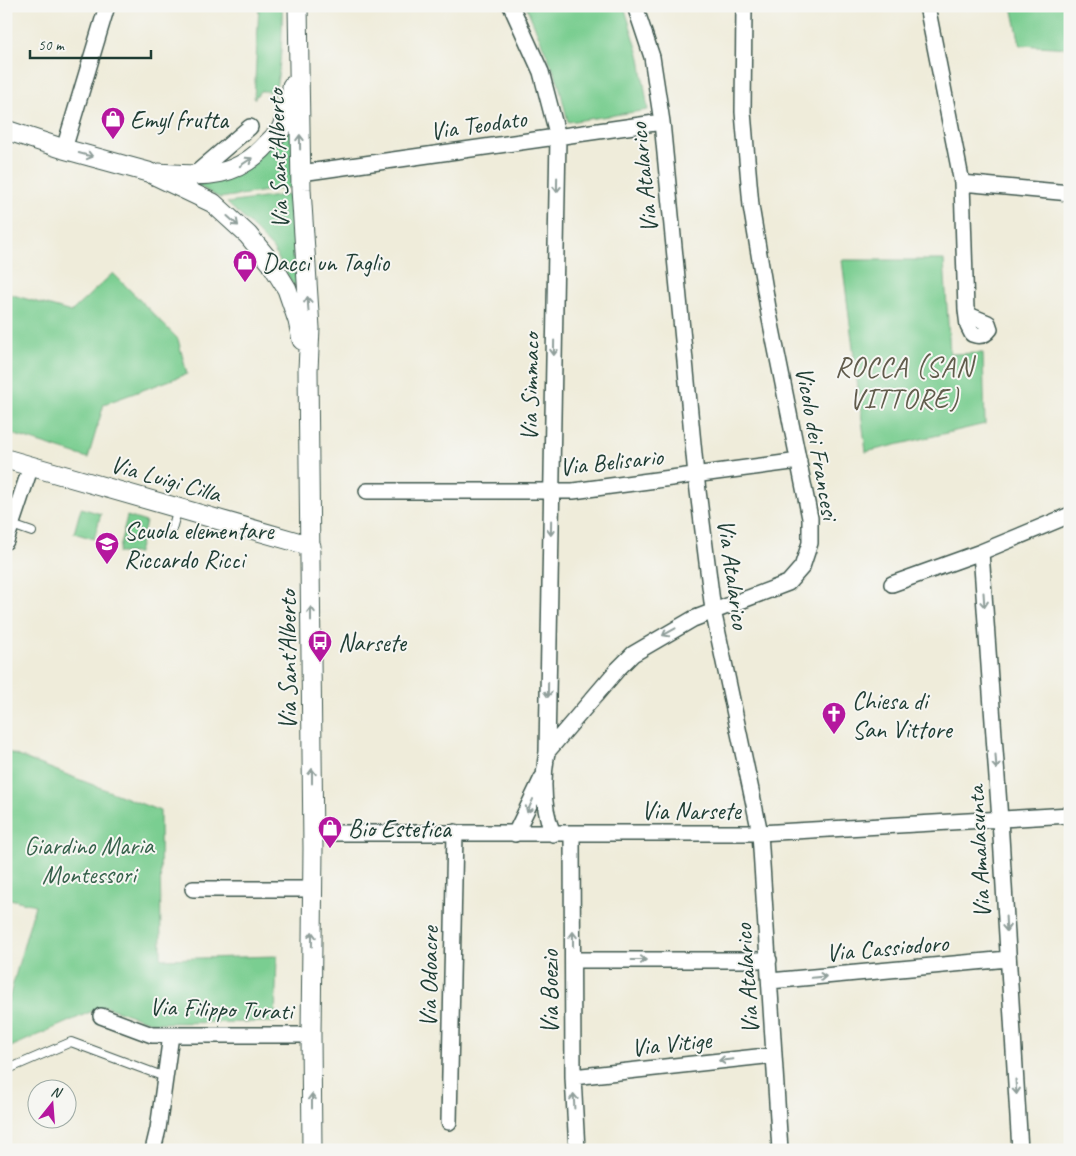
<svg xmlns="http://www.w3.org/2000/svg" width="1076" height="1156" font-family="Caveat,sans-serif">
	<style>
		.green { fill: #7ace91; stroke: #4c8662 }
		.lines { fill: none; stroke-linecap: round; stroke-linejoin: round }
		.service-casing { stroke: #3e574d; stroke-width: 10 }
		.minor-casing { stroke: #3e574d; stroke-width: 18 }
		.tertiary-casing { stroke: #3e574d; stroke-width: 21 }
		.service { stroke: #fff; stroke-width: 8 }
		.minor { stroke: #fff; stroke-width: 15 }
		.tertiary { stroke: #fff; stroke-width: 19 }
		.oneway { stroke: #8f9e9a }
		.labels { text-anchor: middle; stroke-width: 4; stroke-linejoin: round; paint-order: stroke }
		.poi-label { font-size: 25px; fill: #1f3d34; stroke: #f6f6f2; text-anchor: start }
		.street-label { font-size: 25px; fill: #1f3d34; stroke: #f6f6f2 }
		.park-label { font-size: 25px; fill: #36614b; stroke: #f6f6f2 }
		.quarter-label { font-size: 28px; letter-spacing: 1px; fill: #615c4c; stroke: #f6f6f2 }
	</style>
	<rect width="100%" height="100%" fill="#f6f6f2"/>
	<filter id="ink" filterUnits="userSpaceOnUse"><feTurbulence type="fractalNoise" baseFrequency=".02" numOctaves="2"/><feDisplacementMap in="SourceGraphic" scale="10" xChannelSelector="R" yChannelSelector="G"/><feConvolveMatrix kernelMatrix="1 2 1 2 8 2 1 2 1" color-interpolation-filters="sRGB"/></filter>
	<filter id="wash" filterUnits="userSpaceOnUse"><feTurbulence type="fractalNoise" baseFrequency=".0096" numOctaves="4" result="noise"/><feDisplacementMap in="SourceGraphic" scale="20" xChannelSelector="R" yChannelSelector="G"/><feGaussianBlur stdDeviation="1.12" result="paint"/><feColorMatrix in="noise" values="0 0 0 0 0 0 0 0 0 0 0 0 0 0 0 0 0 1.4 0 .05"/><feComposite in="paint" operator="in"/></filter>
	<g filter="url(#wash)">
		<rect width="100%" height="100%" fill="#efecda"/>
		<path class="green" d="M259,6H282C283,36 281,67 274,97L268,91H260L254,99Z
			M526,6H624L640,58L648,110L568,122L558,81Z
			M1012,6H1070V48L1020,45Z
			M294,109L293,187L220,198L196,185L198,182L222,180Z
			M293,194L298,286L293,285L273,249L250,224L227,203Z
			M842,260H944L950,354L983,353L985,424L866,452Z
			M113,273L178,339L187,374L104,404L88,458L6,432V293L71,312Z
			M81,508L101,514L94,539L74,533Z
			M127,516L146,522L138,553H118Z
			M6,751L160,811L161,959L277,956L275,1022L153,1023L104,1006L6,1049V1009L35,905L6,898Z"/>
	</g>
	<g filter="url(#ink)">
		<g class="lines">
			<defs>
				<path id="service" d="M12,525L32,532
					M172,529L178,508
					M6,1070L71,1042L165,1077"/>
				<path id="minor" d="M511,6L541,72L558,137L547,752C542,780 542,807 553,834
					M635,6L652,57L662,122L696,475L713,610L760,833L780,1150
					M927,6L962,183L966,310L968,326L972,334C980,337 985,336 990,329L988,323L971,316L966,310
					M64,149L107,6
					M301,173L662,122
					M194,175L250,127
					M962,183L1070,193
					M367,491H573L799,461
					M6,541L31,466
					M981,552L1000,820L1020,1150
					M892,584L981,552L1070,515
					M547,752L618,669L633,654L693,619L788,583L802,567L810,543V518L769,314L751,206L743,112L744,6
					M313,833H760L1070,815
					M515,834L542,778
					M572,834L573,1077L577,1150
					M193,889H313
					M573,960H769
					M770,981L1008,959
					M101,1016L152,1035H311
					M573,1077L774,1055
					M449,1122L455,832
					M153,1150L158,1129L171,1035"/>
				<path id="tertiary" d="M298,6L301,189L310,328L308,370L313,848L311,1035L312,1150
					M6,130L64,149L148,172L213,203L248,235L271,263L287,289L298,321L302,340
					M159,173C204,176 235,180 268,143C272,139 278,134 281,129C286,119 288,104 292,92V86
					M6,459L311,546"/>
			</defs>
			<use href="#service" class="service-casing"/>
			<use href="#minor" class="minor-casing"/>
			<use href="#tertiary" class="tertiary-casing"/>
			<use href="#service" class="service"/>
			<use href="#minor" class="minor"/>
			<use href="#tertiary" class="tertiary"/>
		</g>
		<defs><path id="oneway-shaft" d="M-6 0H5M1.5-3L5.5 0L1.5 3" fill="none" stroke-width="1.6" stroke-linecap="round" stroke-linejoin="round" transform="scale(1.25)"/></defs>
		<g class="oneway">
			<use href="#oneway-shaft" transform="translate(300 142) rotate(-91)"/>
			<use href="#oneway-shaft" transform="translate(86 155) rotate(15)"/>
			<use href="#oneway-shaft" transform="translate(246 162) rotate(-34)"/>
			<use href="#oneway-shaft" transform="translate(557 185) rotate(91)"/>
			<use href="#oneway-shaft" transform="translate(233 221) rotate(42)"/>
			<use href="#oneway-shaft" transform="translate(308 304) rotate(-94)"/>
			<use href="#oneway-shaft" transform="translate(554 348) rotate(91)"/>
			<use href="#oneway-shaft" transform="translate(551 528) rotate(91)"/>
			<use href="#oneway-shaft" transform="translate(984 600) rotate(86)"/>
			<use href="#oneway-shaft" transform="translate(311 614) rotate(-90)"/>
			<use href="#oneway-shaft" transform="translate(669 632) rotate(151)"/>
			<use href="#oneway-shaft" transform="translate(548 690) rotate(91)"/>
			<use href="#oneway-shaft" transform="translate(996 762) rotate(86)"/>
			<use href="#oneway-shaft" transform="translate(312 776) rotate(-90)"/>
			<use href="#oneway-shaft" transform="translate(530 806) rotate(114)"/>
			<use href="#oneway-shaft" transform="translate(1006 924) rotate(87)"/>
			<use href="#oneway-shaft" transform="translate(312 939) rotate(-89)"/>
			<use href="#oneway-shaft" transform="translate(573 939) rotate(-90)"/>
			<use href="#oneway-shaft" transform="translate(639 960)"/>
			<use href="#oneway-shaft" transform="translate(819 977) rotate(-5)"/>
			<use href="#oneway-shaft" transform="translate(726 1060) rotate(174)"/>
			<use href="#oneway-shaft" transform="translate(1016 1087) rotate(86)"/>
			<use href="#oneway-shaft" transform="translate(312 1101) rotate(-90)"/>
			<use href="#oneway-shaft" transform="translate(574 1101) rotate(-93)"/>
		</g>
	</g>
	<defs>
		<symbol id="shop-pin" viewBox="-11 -11 22 30"><path d="M0 17L-7.5 6A9.5 9.5 0 1 1 7.5 6Z" fill="#b5179e" stroke="#f6f6f2"/><path d="M-5-2.5h2.3a2.7 3.5 0 0 1 5.4 0H5L5.5 6h-11ZM-1.5-2.5h3a1.5 2.3 0 0 0-3 0Z" fill="#fff"/></symbol>
		<symbol id="school-pin" viewBox="-11 -11 22 30"><path d="M0 17L-7.5 6A9.5 9.5 0 1 1 7.5 6Z" fill="#b5179e" stroke="#f6f6f2"/><path d="M0-5L7-2L0 1L-7-2ZM-4 1L0 2.5L4 1V4Q0 6-4 4Z" fill="#fff"/></symbol>
		<symbol id="bus-pin" viewBox="-11 -11 22 30"><path d="M0 17L-7.5 6A9.5 9.5 0 1 1 7.5 6Z" fill="#b5179e" stroke="#f6f6f2"/><path d="M-5-6H5V4H4V6H2V4H-2V6H-4V4H-5ZM-3.5-4V0h7V-4ZM-3.5 1.2v1.5H-2V1.2ZM2 1.2v1.5H3.5V1.2Z" fill="#fff"/></symbol>
		<symbol id="church-pin" viewBox="-11 -11 22 30"><path d="M0 17L-7.5 6A9.5 9.5 0 1 1 7.5 6Z" fill="#b5179e" stroke="#f6f6f2"/><path d="M-1.2-6h2.4v3.5h3.3v2.4h-3.3V6h-2.4V-.1h-3.3v-2.4h3.3Z" fill="#fff"/></symbol>
	</defs>
	<g fill-rule="evenodd">
		<use href="#shop-pin" x="99" y="105" width="28" height="38"/>
		<use href="#shop-pin" x="231" y="248" width="28" height="38"/>
		<use href="#school-pin" x="93" y="530" width="28" height="38"/>
		<use href="#bus-pin" x="306" y="628" width="28" height="38"/>
		<use href="#church-pin" x="820" y="700" width="28" height="38"/>
		<use href="#shop-pin" x="316" y="814" width="28" height="38"/>
	</g>
	<g class="labels">
		<g class="poi-label">
			<text x="130" y="128">Emyl frutta</text>
			<text x="262" y="271">Dacci un Taglio</text>
			<text x="124" y="539">Scuola elementare<tspan x="124" dy="29">Riccardo Ricci</tspan></text>
			<text x="338" y="651">Narsete</text>
			<text x="852" y="709">Chiesa di<tspan x="852" dy="29">San Vittore</tspan></text>
			<text x="348" y="837">Bio Estetica</text>
		</g>
		<g class="street-label">
			<text transform="translate(478 124) rotate(-8)" y="9">Via Teodato</text>
			<text transform="translate(277 159) rotate(-92)" y="9">Via Sant'Alberto</text>
			<text transform="translate(643 178) rotate(-96)" y="9">Via Atalarico</text>
			<text transform="translate(529 387) rotate(-89)" y="9">Via Simmaco</text>
			<text transform="translate(818 443) rotate(80)" y="9">Vicolo dei Francesi</text>
			<text transform="translate(611 461) rotate(-6)" y="9">Via Belisario</text>
			<text transform="translate(166 478) rotate(16)" y="9">Via Luigi Cilla</text>
			<text transform="translate(734 574) rotate(82)" y="9">Via Atalarico</text>
			<text transform="translate(287 660) rotate(-90)" y="9">Via Sant'Alberto</text>
			<text x="691" y="819">Via Narsete</text>
			<text transform="translate(978 852) rotate(-93)" y="9">Via Amalasunta</text>
			<text transform="translate(887 947) rotate(-5)" y="9">Via Cassiodoro</text>
			<text transform="translate(428 977) rotate(-89)" y="9">Via Odoacre</text>
			<text transform="translate(746 979) rotate(-94)" y="9">Via Atalarico</text>
			<text transform="translate(549 992) rotate(-90)" y="9">Via Boezio</text>
			<text transform="translate(221 1008) rotate(2)" y="9">Via Filippo Turati</text>
			<text transform="translate(671 1043) rotate(-6)" y="9">Via Vitige</text>
		</g>
		<g class="park-label">
			<text x="89" y="854">Giardino Maria<tspan x="89" dy="29">Montessori</tspan></text>
		</g>
		<g class="quarter-label">
			<text x="904" y="376">ROCCA (SAN<tspan x="904" dy="32">VITTORE)</tspan></text>
		</g>
	</g>
	<rect width="1076" height="1156" fill="none" stroke="#f6f6f2" stroke-width="25"/>
	<g transform="translate(52 1104) rotate(17)"><circle r="24" fill="#f6f6f2" stroke="#a0aca6"/>
	<path d="M0-4L9 19L0 12L-9 19Z" fill="#b5179e"/>
	<text y="-8" font-size="14" font-weight="bold" text-anchor="middle" fill="#1f3d34">N</text>
	</g>
	<path d="M30 50v8h121v-8" fill="none" stroke="#1f3d34" stroke-width="2.5"/>
	<text x="38" y="50" font-size="15" fill="#1f3d34" stroke="#f6f6f2" stroke-width="4" paint-order="stroke">50 m</text>
</svg>
